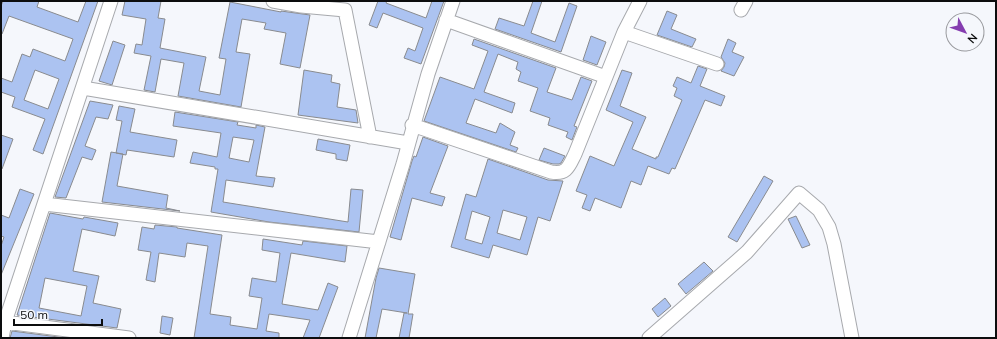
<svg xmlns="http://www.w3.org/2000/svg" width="997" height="339" font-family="Mulish,sans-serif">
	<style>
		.building { fill: #acc3f1; stroke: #898b8f; fill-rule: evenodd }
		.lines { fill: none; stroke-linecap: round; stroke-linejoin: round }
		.minor-casing { stroke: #a7a9ad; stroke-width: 15 }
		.minor { stroke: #fff; stroke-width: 13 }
	</style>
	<rect width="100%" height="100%" fill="#f5f7fc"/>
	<path class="building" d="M3,1H39L37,7L78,22L86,1H98L43,154L33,150L45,119L12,107L15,97L1,92V78L12,82L22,54L30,57L33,49L65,61L73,39L9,16L2,34H1V6ZM35,70L59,79L48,109L24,100Z
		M125,1H161L158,18L165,19L160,48L206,57L199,91L220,95L226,59L219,58L230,2L281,12V11L310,15L300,68L280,64L286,33L264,29L266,23L242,19L236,52L250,54L241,107L178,96L184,63L161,59L155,92L144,90L151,56L134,53L136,44L142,45L146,19L122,15Z
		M378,1H387L386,3L426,18L432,1H444L421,64L404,58L408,48L415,51L423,28L383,13L377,28L369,25Z
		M533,1H542L531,33L555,42L569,3L577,6L561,52L495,29L499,18L524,26Z
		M667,11L677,15L671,29L696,39L692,47L657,35Z
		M591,36L606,42L597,65L583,60Z
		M474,39L556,68L547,92L572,100L581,77L592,81L574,126L577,127L572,140L566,137L568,132L548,125L550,118L530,111L538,88L518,81L521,72L516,69L518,62L498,54L484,92L515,103L512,113L475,99L466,123L496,133L500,123L515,132L510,145L518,148L516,152L424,121L440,77L474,89L488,51L472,45Z
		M728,39L736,43L732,52L744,57L734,76L721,71L724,67L725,63L721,57Z
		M113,41L125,45L112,85L99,81Z
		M698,66L707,69L700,86L725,96L721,106L705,100L675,169L672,168L669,174L648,166L641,185L631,181L621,208L595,198L590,211L582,208L587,195L576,191L590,156L614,166L633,122L606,110L622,70L632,73L620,106L646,117L632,149L656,159V157H658L682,100L674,96L677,88L673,86L677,77L691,83Z
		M304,70L332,75L331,82L340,84L337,107L356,110L358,123L298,115Z
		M90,101L113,105L108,119L96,117L85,146L96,150L92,160L82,157L66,198L55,197Z
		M119,106L135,109L130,132L177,140L174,157L127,150L126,155L116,153L122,121L116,120Z
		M175,112L238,122L237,125L256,128V125L265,127L256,176L275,178L273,187L226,180L223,202L348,222L351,189L363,190L359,232L269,222L211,212L218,169H215V167L190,163L193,152L217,157L221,133L173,126ZM233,137L254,140L249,162L229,158Z
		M1,135L13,139L2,169H1Z
		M423,137L448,146L430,193L445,197L442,206L412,198L401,240L390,237L412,161L414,156L416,157Z
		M318,139L350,145L347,161L336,159V154L316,150Z
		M544,148L565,156L561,163L559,164H553L539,160Z
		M111,152L123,154L117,186L168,195L166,208L180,211L102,202Z
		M488,159L548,180L563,181L550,221L538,217L527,255L493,245L489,258L451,247L466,194L476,197ZM503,210L527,217L520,240L497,233ZM472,211L490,217L482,244L465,239Z
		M764,176L773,181L737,242L728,237Z
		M20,189L34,194L1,275V246L4,237L1,236V215L9,218Z
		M50,213L83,219L84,217L118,223L115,236L82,229L73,271L99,276L93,303L121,309L117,328L17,315ZM45,278L87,286L81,316L39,308Z
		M796,216L810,245L802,248L788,219Z
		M155,225L177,227V228L222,235L210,314L231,317L230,325L257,329L262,298L249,296L252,278L276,282L280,253L262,250L263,239L302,245L303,241L347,246L345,262L291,253L282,304L318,310L328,283L338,287L319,338H303L310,320L269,314L266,331L279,333V338H194L208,246L187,243L185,257L159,253L155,282L146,280L151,252L138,250L142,227L154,229Z
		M704,262L713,271L686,294L678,284Z
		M379,268L415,274L408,314H413L409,338H399L404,313H407L382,309L376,338H365L376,278Z
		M665,298L671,306L658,317L652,309Z
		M162,316L173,318L170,335L160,333Z
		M12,331L66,338H10Z"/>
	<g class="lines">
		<defs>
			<path id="minor" d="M273,1L301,6L345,10L370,137
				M741,10L746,1
				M446,20L606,77
				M624,32L717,64
				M83,88L408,143
				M412,125L551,172C567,175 569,166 575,154L624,32L640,1
				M44,204L379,242
				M5,322L129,338
				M2,338L5,322L111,1
				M349,338L403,164L428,74L453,1
				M649,338L747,252L799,193L819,210L829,227L834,244L852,338"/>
		</defs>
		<use href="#minor" class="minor-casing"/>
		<use href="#minor" class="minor"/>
	</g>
	<rect width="997" height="339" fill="none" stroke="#0c0d0e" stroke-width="4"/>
	<g transform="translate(965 32) rotate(131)"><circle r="19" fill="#f5f7fc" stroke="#98999d"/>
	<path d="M0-3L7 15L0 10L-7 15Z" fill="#853db0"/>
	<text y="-6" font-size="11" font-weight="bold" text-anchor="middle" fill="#0c0d0e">N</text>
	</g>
	<path d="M14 319v6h88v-6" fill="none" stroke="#0c0d0e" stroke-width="2"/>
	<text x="20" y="319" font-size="12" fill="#0c0d0e" stroke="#f5f7fc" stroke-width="3" paint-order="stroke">50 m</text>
</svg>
